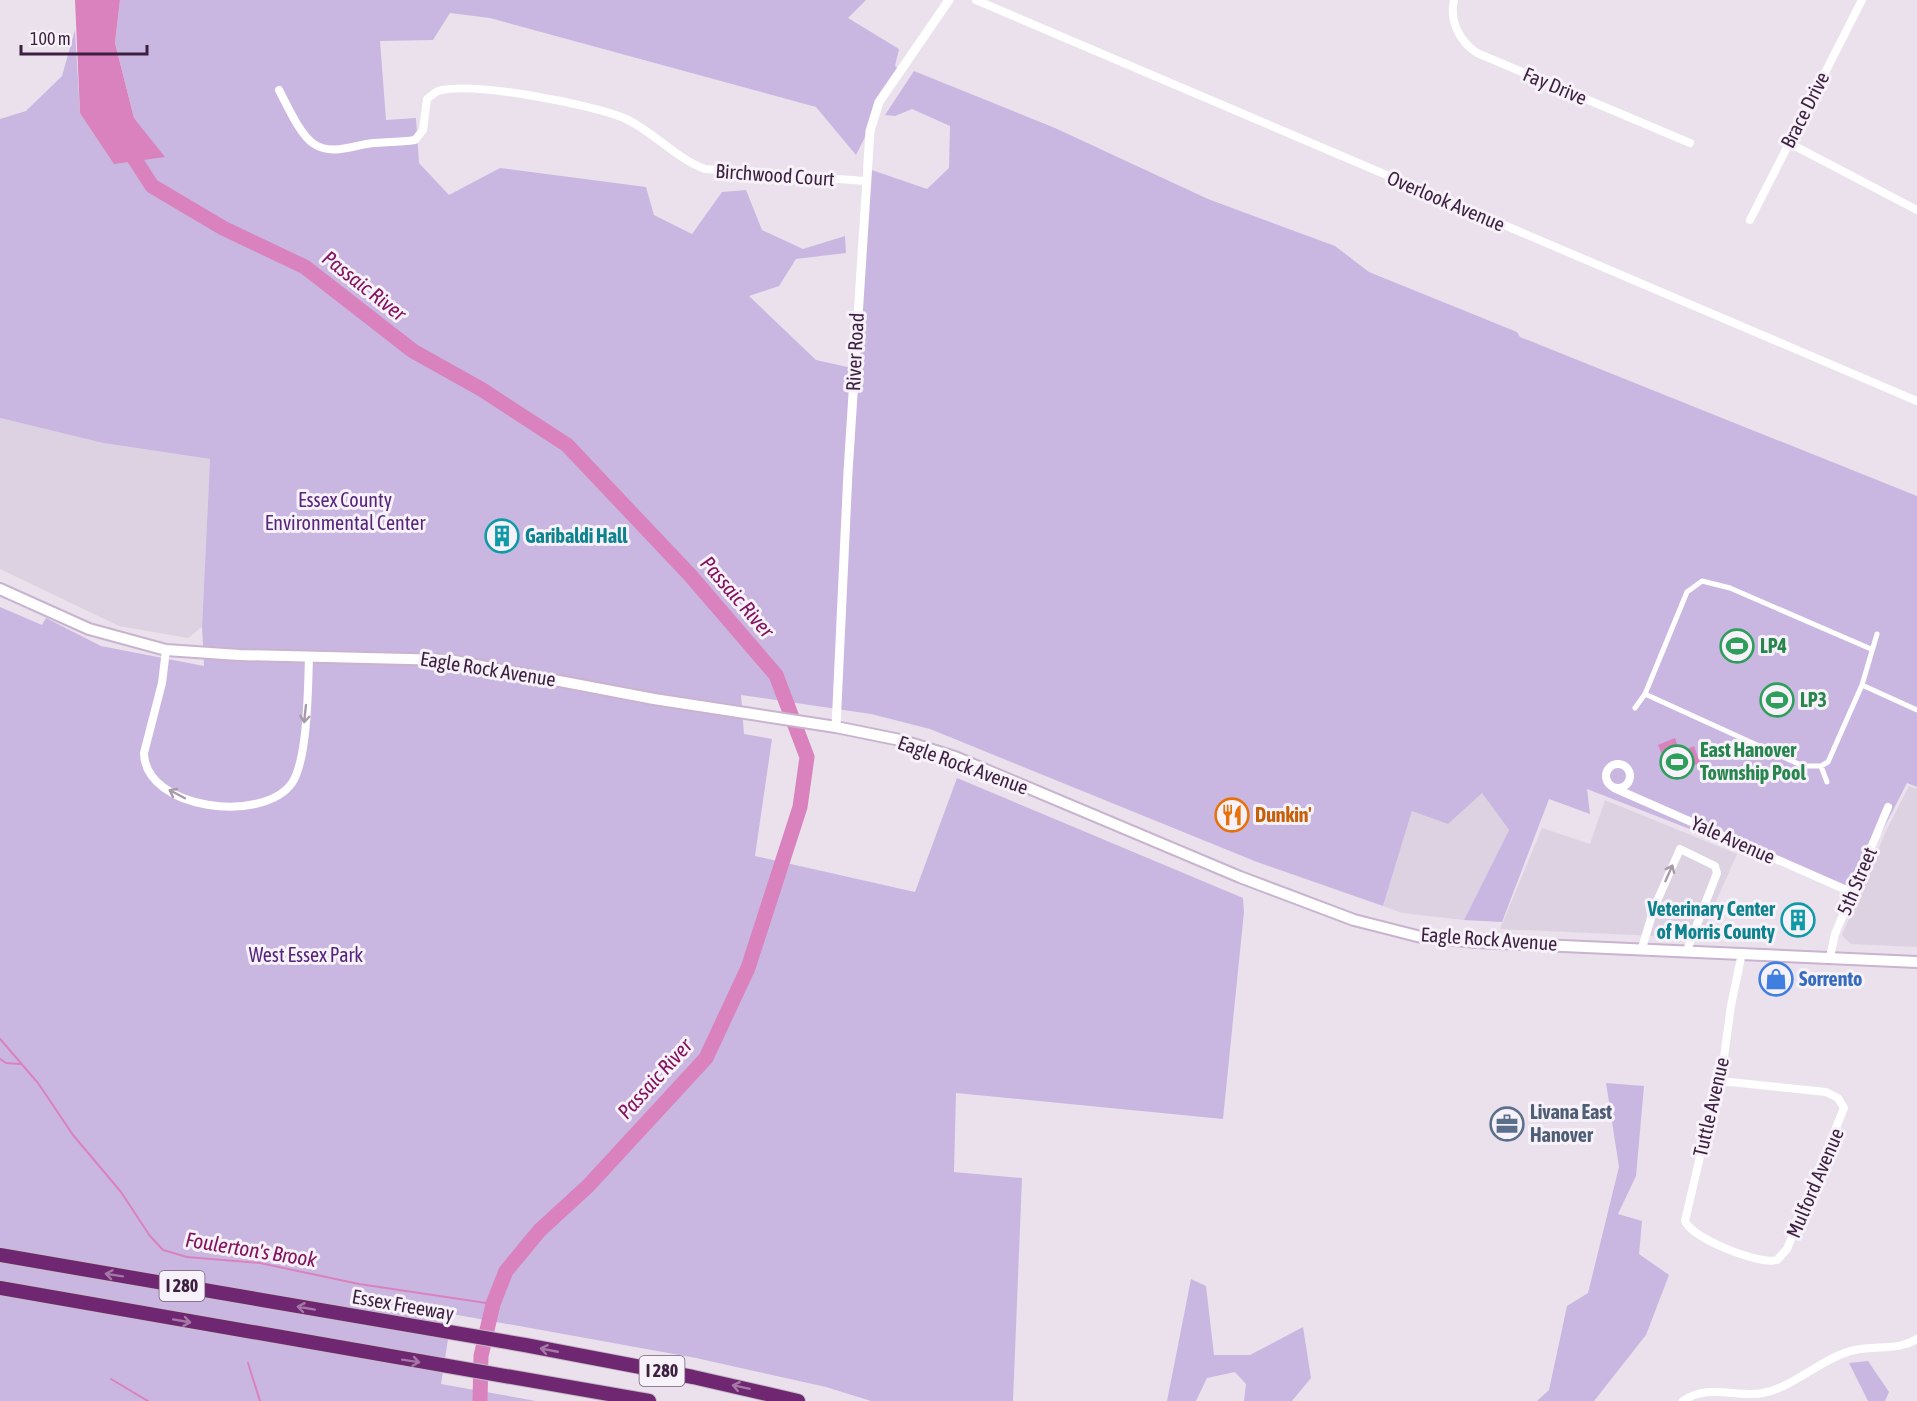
<svg xmlns="http://www.w3.org/2000/svg" width="1917" height="1401" font-family="'Asap Condensed',sans-serif">
	<style>
		.built { fill: #ddd2e1 }
		.green { fill: #cab7e1 }
		.water { fill: #d982bd }
		.lines { fill: none; stroke-linecap: round; stroke-linejoin: round }
		.stream { stroke: #d982bd; stroke-width: 2 }
		.river { stroke: #d982bd; stroke-width: 15 }
		.secondary-casing { stroke: #c9b3cf; stroke-width: 14 }
		.motorway-casing { stroke: #c5bcc6; stroke-width: 16 }
		.pedestrian { stroke: #fff; stroke-width: 5 }
		.minor { stroke: #fff; stroke-width: 8 }
		.tertiary { stroke: #fff; stroke-width: 9 }
		.secondary { stroke: #fff; stroke-width: 10 }
		.motorway { stroke: #6e2770; stroke-width: 14 }
		.oneway { stroke: #a89aa9 }
		.oneway2 { stroke: #a578a7 }
		.labels { text-anchor: middle; stroke-width: 6; stroke-linejoin: round; paint-order: stroke }
		.shield { fill: #f7f2f9; stroke: #755e78; stroke-width: 1.5 }
		.shield-label { font-size: 18px; font-weight: bold; fill: #3d1f40 }
		.street-label { font-size: 20px; fill: #3d1f40; stroke: #f7f2f9 }
		.park-label { font-size: 20px; fill: #56247c; stroke: #f7f2f9 }
		.culture-label { font-size: 20px; font-weight: bold; fill: #0d838f; stroke: #f7f2f9; text-anchor: start }
		.leisure-label { font-size: 20px; font-weight: bold; fill: #27864d; stroke: #f7f2f9; text-anchor: start }
		.food-label { font-size: 20px; font-weight: bold; fill: #c56008; stroke: #f7f2f9; text-anchor: start }
		.shop-label { font-size: 20px; font-weight: bold; fill: #366cbe; stroke: #f7f2f9; text-anchor: start }
		.service-label { font-size: 20px; font-weight: bold; fill: #4e5e75; stroke: #f7f2f9; text-anchor: start }
		.water-label { font-size: 21px; font-style: italic; fill: #84115d; stroke: #f7f2f9 }
	</style>
	<rect width="100%" height="100%" fill="#eae1ed"/>
	<path class="built" d="M0,418L103,443L210,459L202,627L188,638L119,626L0,569Z
		M1909,786L1917,789V947L1851,944L1842,935L1887,829Z
		M1482,793L1509,830L1464,920L1402,913L1383,906L1412,811Z
		M1605,800L1737,854L1700,938L1500,929L1542,828L1590,844Z"/>
	<path class="green" d="M120,0H866L848,18L899,49L895,66L899,69L856,155L816,107L490,18L450,13L433,40L380,41L386,120L416,118L419,163L449,195L500,168L646,187L654,215L692,234L722,192L746,190L762,230L803,249L845,236L846,253L796,259L779,286L749,296L816,360L852,368L863,167L927,189L949,168L950,126L912,109L895,116L885,115L914,71L1055,128L1208,199L1335,246L1369,272L1517,332L1520,337L1917,496V787L1907,783L1851,892L1587,789L1590,814L1549,799L1502,922L1464,920L1509,830L1482,793L1448,824L1412,811L1383,906L1257,862L930,729L871,714L741,695L744,734L772,739L755,856L915,892L957,778L1243,898L1244,912L1223,1119L956,1093L954,1172L1022,1178L1013,1401H871L826,1387L696,1358L452,1314L441,1384L536,1401H0V607L42,625L46,618L101,646L204,666L202,627L210,459L103,443L0,418V119L26,111L62,76L75,30L80,113L164,157L134,118L115,43Z
		M1606,1083L1644,1086L1636,1176L1618,1214L1642,1221L1639,1254L1669,1275L1646,1335L1594,1401H1537L1549,1390L1567,1306L1588,1293L1619,1167Z
		M1191,1279L1206,1286L1214,1355H1250L1303,1327L1311,1378L1292,1401H1244L1246,1384L1235,1372L1207,1378L1196,1401H1167Z
		M1868,1361L1889,1392L1885,1401H1868L1849,1363Z"/>
	<path class="water" d="M75,0H120L115,43L134,118L165,157L114,164L80,113Z
		M1675,738L1680,752L1694,746L1700,763L1670,775L1658,745Z"/>
	<g class="lines">
		<path class="stream" d="M0,1039L38,1083L73,1135L121,1192L150,1236L163,1250L187,1257L260,1263L359,1284L493,1304
			M0,1059L6,1063L20,1064
			M248,1363L260,1401
			M111,1379L148,1401"/>
		<path class="river" d="M125,144L152,186L223,228L305,267L413,351L481,389L567,445L690,575L776,675L807,757L800,807L748,968L706,1058L588,1186L540,1230L506,1271L493,1304L481,1356L480,1401"/>
		<defs>
			<path id="secondary" d="M0,589L89,629L166,650L239,655L449,660L654,699L836,727L900,740L955,757L1240,877L1354,920L1421,937L1477,942L1917,962"/>
			<path id="motorway" d="M0,1255L525,1345L693,1377L798,1401
				M0,1288L649,1401"/>
		</defs>
		<use href="#secondary" class="secondary-casing"/>
		<use href="#motorway" class="motorway-casing"/>
		<path class="pedestrian" d="M1871,649L1730,588L1702,581L1687,592L1645,694L1803,766H1821L1828,762L1862,685L1877,634
			M1862,685L1917,710
			M1635,708L1645,694
			M1821,766L1827,782"/>
		<path class="minor" d="M976,0L1917,401
			M1454,0C1449,21 1460,42 1477,53L1690,143
			M279,90C287,105 300,135 314,144C332,156 354,145 373,143C387,142 401,142 415,140L423,130L427,99C431,96 434,93 438,91C472,81 589,104 624,118C653,131 675,158 705,169L865,181
			M1789,143L1917,210
			M1750,220L1862,0
			M166,650L162,683L144,753C145,810 263,824 292,783C308,759 308,686 309,656
			M1606 776a12 12 0 1 1 24 0a12 12 0 1 1-24 0Z
			M1614,788L1851,892
			M1642,948L1654,908L1680,849L1715,866L1717,873L1687,950
			M1830,957L1835,934L1888,807
			M1721,1081L1826,1092L1838,1098L1844,1108L1787,1249L1777,1260C1760,1265 1692,1239 1685,1221L1705,1135L1720,1086L1731,1006L1742,953
			M1683,1401C1707,1383 1736,1398 1763,1393C1797,1386 1822,1357 1855,1350C1876,1345 1898,1351 1917,1339"/>
		<path class="tertiary" d="M836,727L848,472L870,131L879,102L949,0"/>
		<use href="#secondary" class="secondary"/>
		<use href="#motorway" class="motorway"/>
	</g>
	<defs><path id="oneway-shaft" d="M-6 0H5M1.5-3L5.5 0L1.5 3" fill="none" stroke-width="1.6" stroke-linecap="round" stroke-linejoin="round" transform="scale(1.5)"/></defs>
	<g class="oneway">
		<use href="#oneway-shaft" transform="translate(305 714) rotate(96)"/>
		<use href="#oneway-shaft" transform="translate(177 794) rotate(-152)"/>
		<use href="#oneway-shaft" transform="translate(1669 873) rotate(-66)"/>
	</g>
	<g class="oneway2">
		<use href="#oneway-shaft" transform="translate(114 1275) rotate(-171)"/>
		<use href="#oneway-shaft" transform="translate(306 1308) rotate(-170)"/>
		<use href="#oneway-shaft" transform="translate(182 1321) rotate(10)"/>
		<use href="#oneway-shaft" transform="translate(549 1350) rotate(-169)"/>
		<use href="#oneway-shaft" transform="translate(411 1361) rotate(9)"/>
		<use href="#oneway-shaft" transform="translate(741 1387) rotate(-168)"/>
	</g>
	<defs>
		<symbol id="building-ring" viewBox="-11 -11 22 22"><circle r="9.5" fill="#f7f2f9" stroke="#0f9aa8" stroke-width="1.5"/><path d="M-4-6H4V6H1V3H-1V6H-4ZM-2.5-4.3h1.7v1.8h-1.7ZM.8-4.3h1.7v1.8H.8ZM-2.5-1h1.7V.8h-1.7ZM.8-1h1.7V.8H.8Z" fill="#0f9aa8"/></symbol>
		<symbol id="stadium-ring" viewBox="-11 -11 22 22"><circle r="9.5" fill="#f7f2f9" stroke="#2e9e5b" stroke-width="1.5"/><path d="M0-5a6.5 5 0 1 0 0 10a6.5 5 0 1 0 0-10ZM-3.5-1.8h7v3.6h-7Z" fill="#2e9e5b"/></symbol>
		<symbol id="restaurant-ring" viewBox="-11 -11 22 22"><circle r="9.5" fill="#f7f2f9" stroke="#e8710a" stroke-width="1.5"/><path d="M-5-6h1v4h1v-4h1v4h1v-4h1v5L-1.5 .5V6h-2V.5L-5-1ZM5-6V6H3V1.5H1.5Q1.5-4 5-6Z" fill="#e8710a"/></symbol>
		<symbol id="shop-ring" viewBox="-11 -11 22 22"><circle r="9.5" fill="#f7f2f9" stroke="#3f7fe0" stroke-width="1.5"/><path d="M-5-2.5h2.3a2.7 3.5 0 0 1 5.4 0H5L5.5 6h-11ZM-1.5-2.5h3a1.5 2.3 0 0 0-3 0Z" fill="#3f7fe0"/></symbol>
		<symbol id="office-ring" viewBox="-11 -11 22 22"><circle r="9.5" fill="#f7f2f9" stroke="#5c6f8a" stroke-width="1.5"/><path d="M-6-3h4V-5.5h4V-3h4V5H-6ZM-1-4.5V-3h2v-1.5ZM-6 0V1H6V0Z" fill="#5c6f8a"/></symbol>
	</defs>
	<g fill-rule="evenodd">
		<use href="#building-ring" x="483" y="517" width="38" height="38"/>
		<use href="#stadium-ring" x="1718" y="627" width="38" height="38"/>
		<use href="#stadium-ring" x="1758" y="681" width="38" height="38"/>
		<use href="#stadium-ring" x="1658" y="743" width="38" height="38"/>
		<use href="#restaurant-ring" x="1213" y="796" width="38" height="38"/>
		<use href="#building-ring" x="1779" y="901" width="38" height="38"/>
		<use href="#shop-ring" x="1757" y="960" width="38" height="38"/>
		<use href="#office-ring" x="1488" y="1105" width="38" height="38"/>
	</g>
	<g class="labels">
		<g class="shield">
			<rect x="159.5" y="1271" width="45" height="30" rx="4.5"/>
			<rect x="639.5" y="1356" width="45" height="30" rx="4.5"/>
		</g>
		<g class="shield-label">
			<text x="182" y="1292">I 280</text>
			<text x="662" y="1377">I 280</text>
		</g>
		<g class="street-label">
			<text transform="translate(1555 86) rotate(23)" y="7">Fay Drive</text>
			<text transform="translate(1805 110) rotate(-63)" y="7">Brace Drive</text>
			<text transform="translate(775 175) rotate(4)" y="7">Birchwood Court</text>
			<text transform="translate(1446 201) rotate(23)" y="7">Overlook Avenue</text>
			<text transform="translate(855 352) rotate(-87)" y="7">River Road</text>
			<text transform="translate(488 669) rotate(9)" y="7">Eagle Rock Avenue</text>
			<text transform="translate(963 765) rotate(20)" y="7">Eagle Rock Avenue</text>
			<text transform="translate(1733 840) rotate(24)" y="7">Yale Avenue</text>
			<text transform="translate(1857 881) rotate(-67)" y="7">5th Street</text>
			<text transform="translate(1489 939) rotate(4)" y="7">Eagle Rock Avenue</text>
			<text transform="translate(1711 1107) rotate(-77)" y="7">Tuttle Avenue</text>
			<text transform="translate(1815 1183) rotate(-67)" y="7">Mulford Avenue</text>
			<text transform="translate(403 1305) rotate(10)" y="7">Essex Freeway</text>
		</g>
		<g class="park-label">
			<text x="345" y="507">Essex County<tspan x="345" dy="23">Environmental Center</tspan></text>
			<text x="306" y="962">West Essex Park</text>
		</g>
		<g class="culture-label">
			<text x="525" y="543">Garibaldi Hall</text>
			<text x="1775" y="916" text-anchor="end">Veterinary Center<tspan x="1775" dy="23">of Morris County</tspan></text>
		</g>
		<g class="leisure-label">
			<text x="1760" y="653">LP4</text>
			<text x="1800" y="707">LP3</text>
			<text x="1700" y="757">East Hanover<tspan x="1700" dy="23">Township Pool</tspan></text>
		</g>
		<g class="food-label">
			<text x="1255" y="822">Dunkin'</text>
		</g>
		<g class="shop-label">
			<text x="1799" y="986">Sorrento</text>
		</g>
		<g class="service-label">
			<text x="1530" y="1119">Livana East<tspan x="1530" dy="23">Hanover</tspan></text>
		</g>
		<g class="water-label">
			<text transform="translate(364 286) rotate(38)" y="7">Passaic River</text>
			<text transform="translate(737 597) rotate(49)" y="7">Passaic River</text>
			<text transform="translate(655 1079) rotate(-48)" y="7">Passaic River</text>
			<text transform="translate(251 1250) rotate(9)" y="7">Foulerton's Brook</text>
		</g>
	</g>
	<path d="M21 45v9h126v-9" fill="none" stroke="#3d1f40" stroke-width="3"/>
	<text x="30" y="45" font-size="18" fill="#3d1f40" stroke="#f7f2f9" stroke-width="4.5" paint-order="stroke">100 m</text>
</svg>
